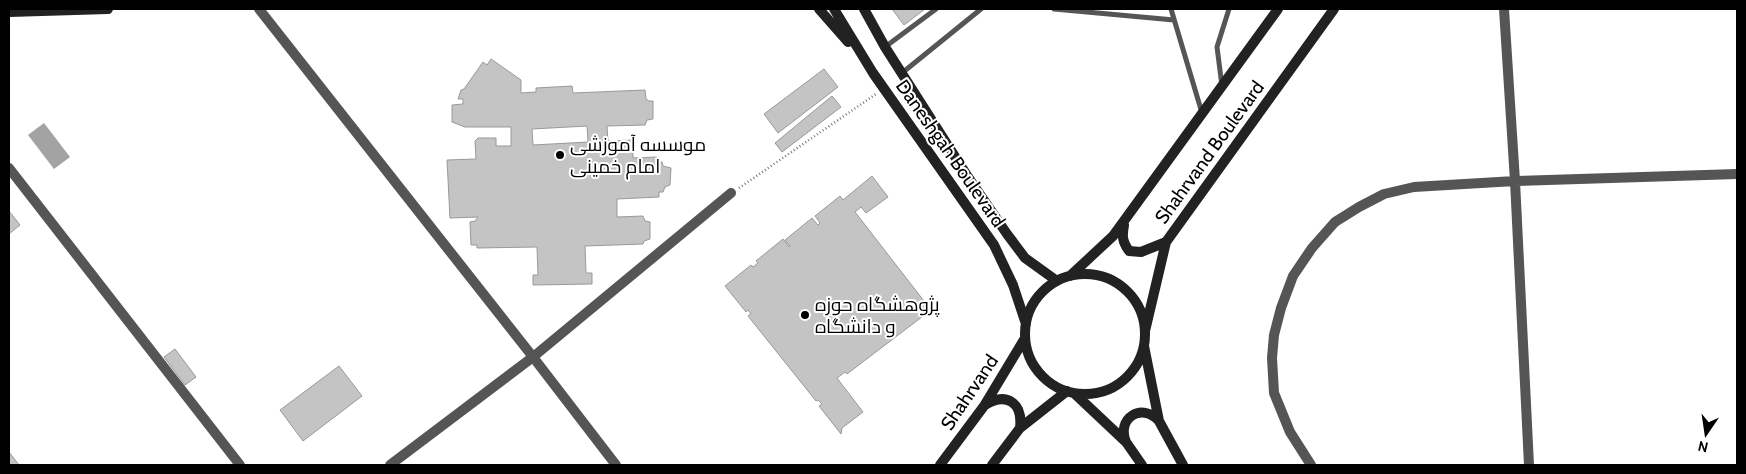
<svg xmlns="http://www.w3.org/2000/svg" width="1746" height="474" font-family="Cabin,Cairo,sans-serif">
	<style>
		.water { fill: #a3a3a3 }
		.building { fill: #c4c4c4; stroke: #999; fill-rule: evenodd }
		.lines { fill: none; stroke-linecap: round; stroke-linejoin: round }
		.path { stroke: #777; stroke-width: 2.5; stroke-dasharray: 1 2.5; stroke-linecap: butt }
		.service { stroke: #555; stroke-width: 5 }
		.minor { stroke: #555; stroke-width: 10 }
		.secondary { stroke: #222; stroke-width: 10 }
		.poi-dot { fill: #000; stroke: #fff; stroke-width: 2 }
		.labels { text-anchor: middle; stroke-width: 4; stroke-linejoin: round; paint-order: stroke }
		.poi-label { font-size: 19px; fill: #000; stroke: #fff; text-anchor: start }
		.street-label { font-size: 19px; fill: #000; stroke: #fff }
	</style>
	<rect width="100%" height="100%" fill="#fff"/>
	<path class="water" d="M44,123L70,157L54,169L28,135Z"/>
	<path class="building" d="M892,9H925L904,25Z
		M491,59L521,80V93L536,92V88L572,86L573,93L645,90L646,99L649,101H653V119L647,120L645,125L607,126L608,141L633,140V158L657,157V162H662L663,166L671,168L670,185L665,187L663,192H659V197L617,199V217L643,216L645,221L650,222V239L644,241L643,244L585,246L586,273H592V284L533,285V275H538L537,247L477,248V245H471L470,222L475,221L478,217L450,218L447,160L476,159L475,141L478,138H496V146H511V127H465L452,122V105L463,104V99H458L461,90L464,89L483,62L487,65ZM587,126L588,142L533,145L532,129Z
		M824,69L838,87L778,133L764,114Z
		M832,96L841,107L782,152L775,143Z
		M872,176L888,197L866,213L861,207L855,212L931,310L847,374L845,372L837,378L863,412L842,428L841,434L819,406L822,404L818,400L816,401L748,316L751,314L748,310L746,312L725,286L751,265L753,267L758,263L756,261L783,239L789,247L790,246L785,240L812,218L818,225L820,223L815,216L840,196L843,200Z
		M9,211L20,225L9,234Z
		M175,349L196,377L185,385L164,357Z
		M339,366L362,396L303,441L280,410Z
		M9,452L19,465H9Z"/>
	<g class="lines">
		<path class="path" d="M739,188L876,94"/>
		<path class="service" d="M1054,9L1174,20
			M1171,9L1202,113
			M885,47L936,9
			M902,73L981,9
			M1222,86L1217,47L1229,9"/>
		<path class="minor" d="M259,9L533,357L616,465
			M1504,9L1515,181L1529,465
			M9,168L240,465
			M390,465L533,357L731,193
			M1311,465L1290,432L1274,393L1272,358L1274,335L1281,308L1293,276L1312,248L1335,222L1359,207L1384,194L1414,187L1515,181L1737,174"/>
		<path class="secondary" d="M819,9L848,42
			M834,9L873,73L994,245L1013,285L1026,324
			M864,9L885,47L966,174L1007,234L1025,258L1057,281
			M9,12L108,9
			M1124,225C1122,236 1122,241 1129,251L1141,252L1166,242
			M1025 334a60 60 0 1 1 120 0a60 60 0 1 1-120 0Z
			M1070,276L1113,236L1278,9
			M1145,331L1166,242L1334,9
			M1144,346L1159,421L1183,465
			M1074,393L1126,442L1142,465
			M985,405C1006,392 1023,402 1020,428
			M1126,442C1116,418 1142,402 1159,421
			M940,465L984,406L1025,338
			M992,465L1020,428L1067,391"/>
	</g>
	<g class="poi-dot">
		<circle cx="560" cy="155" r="5"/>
		<circle cx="805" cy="315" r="5"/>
	</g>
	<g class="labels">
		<g class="poi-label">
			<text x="570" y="151">موسسه آموزشی<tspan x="570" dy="22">امام خمینی</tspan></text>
			<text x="815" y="311">پژوهشگاه حوزه<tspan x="815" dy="22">و دانشگاه</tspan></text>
		</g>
		<g class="street-label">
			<text transform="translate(1209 152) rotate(-54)" y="7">Shahrvand Boulevard</text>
			<text transform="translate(951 153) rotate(55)" y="7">Daneshgah Boulevard</text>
			<text transform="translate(969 392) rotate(-56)" y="7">Shahrvand</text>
		</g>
	</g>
	<rect width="1746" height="474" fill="none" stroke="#000000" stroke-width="20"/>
	<g transform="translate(1706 434) rotate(193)" stroke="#ffffff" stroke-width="4" paint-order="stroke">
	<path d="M0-4L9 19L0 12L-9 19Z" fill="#000000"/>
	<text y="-8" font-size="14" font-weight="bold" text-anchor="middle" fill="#000000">N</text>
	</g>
</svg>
